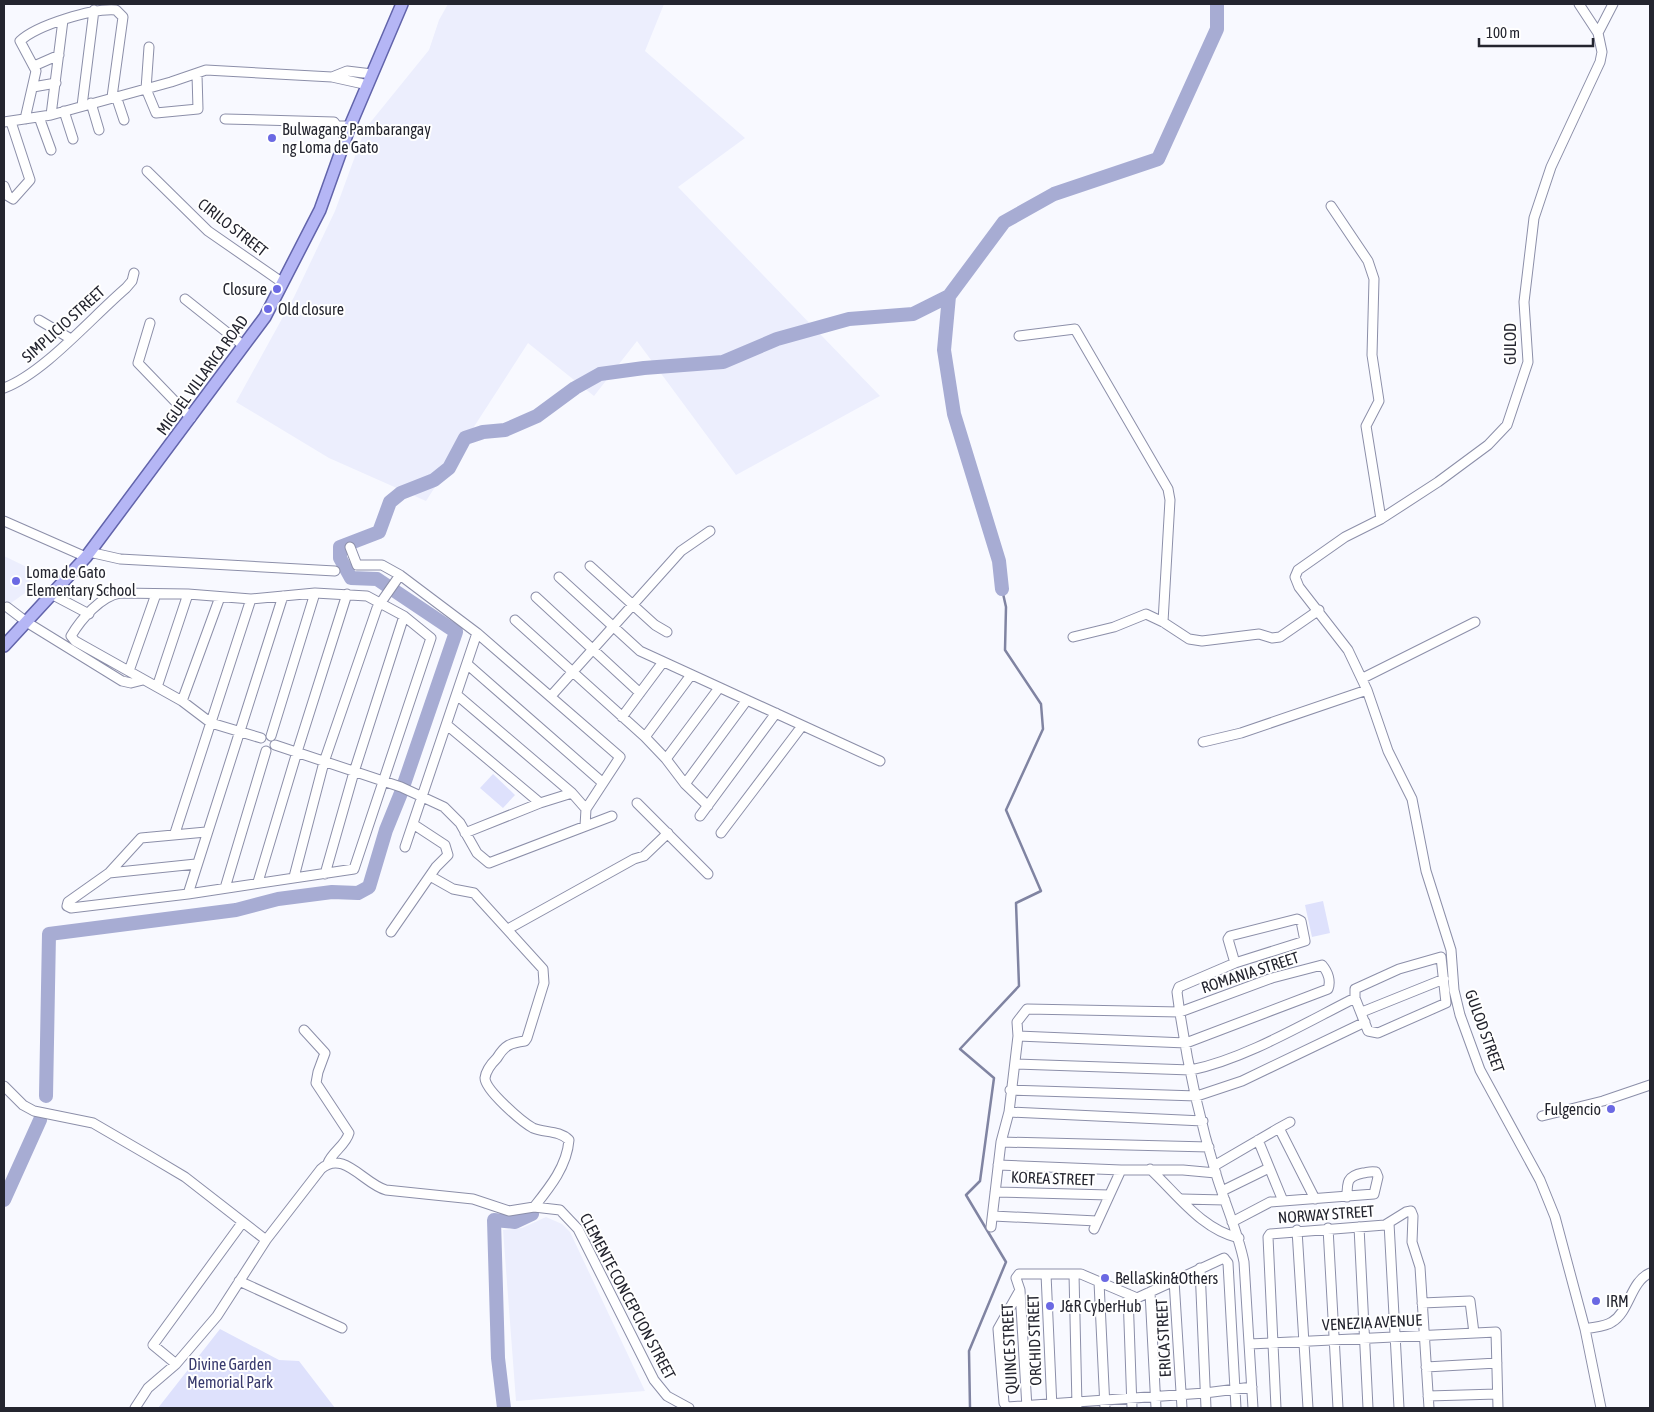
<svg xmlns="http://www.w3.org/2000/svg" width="1654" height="1412" font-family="'Asap Condensed',sans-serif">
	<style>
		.built { fill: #eceefd }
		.green { fill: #dee1fc }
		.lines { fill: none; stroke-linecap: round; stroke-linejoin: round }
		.stream { stroke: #8084a2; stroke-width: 2.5 }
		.river { stroke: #a7acd3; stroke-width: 14 }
		.minor-casing { stroke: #8c8fa9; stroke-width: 11 }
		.major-casing { stroke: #6264ab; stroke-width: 14 }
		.minor { stroke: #fff; stroke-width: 9 }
		.major { stroke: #b5b6f5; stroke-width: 11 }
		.poi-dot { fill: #6b69e3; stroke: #fff; stroke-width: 2 }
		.labels { text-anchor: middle; stroke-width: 4; stroke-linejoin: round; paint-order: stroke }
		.poi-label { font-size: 16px; fill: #24252f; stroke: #fff; text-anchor: start }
		.street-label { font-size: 16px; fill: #24252f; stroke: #fff }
		.park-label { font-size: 16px; fill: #383a6d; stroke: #fff }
	</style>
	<rect width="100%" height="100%" fill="#f8f9ff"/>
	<path class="built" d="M448,4H664L645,51L745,138L678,187L880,396L736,475L637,341L594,396L528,343L426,501L329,458L236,402L294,297L335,211L365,129L429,50L439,20Z
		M4,556L33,570L25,593L4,608Z
		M546,1217L562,1224L570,1232L645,1391L516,1401L503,1230L522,1228Z"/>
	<path class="green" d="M493,774L515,795L503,808L480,788Z
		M1323,901L1330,933L1312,937L1305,905Z
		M220,1329L279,1360L299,1361L335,1408H158Z"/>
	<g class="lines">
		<path class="stream" d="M970,1408L969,1351L1006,1262L966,1195L980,1181L994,1078L960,1049L1019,986L1016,903L1041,891L1006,810L1043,729L1041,704L1005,650L1006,607L1002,589"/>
		<path class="river" d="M1002,589L999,561L954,414L944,350L949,296L1004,222L1054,194L1158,159L1217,29V4
			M404,784L456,632L377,579L351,578L340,558V547L379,532L390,502L401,493L434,480L449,468L465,438L483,432L505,430L537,416L575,388L600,374L644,368L723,362L777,339L849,319L913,314L949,296
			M46,1096L49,934L236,910L278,899L332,892L358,893L369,887L386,830L401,793
			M4,1200L40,1120
			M504,1408L498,1358L494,1220L515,1222L532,1214"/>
		<defs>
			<path id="minor" d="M1579,4L1598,33
				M149,47L146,89L156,113L198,109L197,75
				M34,66L59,55
				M332,77L347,71L372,74
				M33,87L56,83
				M116,96L124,120
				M91,103L99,130
				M82,106L94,10
				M64,111L73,139
				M51,115L63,20
				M39,117L51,150
				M25,119L36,71L20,41C37,25 93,8 116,10L123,17L112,97
				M225,119L334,122L337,126H350
				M4,122L51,115L171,82L206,70L332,77L368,85
				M147,171L208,231L283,283
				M4,186L8,196L13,199L30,180L11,122
				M1331,206L1368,261L1374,279L1372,355L1379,401L1366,426L1381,519
				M185,299L244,346
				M39,320L71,339
				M150,323L138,363L191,418
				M1019,336L1075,329L1168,489L1170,500L1163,622
				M4,388C44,373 92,317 126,288L132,281L134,273
				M4,521L86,557
				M350,547L357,565H382L400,575L477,633L620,757L586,809L585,826
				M89,552L120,559L335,571
				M590,566L655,625L667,632
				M559,577L640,651L880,761
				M53,595L89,614
				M536,597L640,693
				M7,607L28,623L122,681L131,683L143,680
				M515,620L645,737L666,759L685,784L708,806
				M1073,637L1114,627L1146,614L1163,622L1189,639L1202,641L1259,634L1272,638L1280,637L1319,610
				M467,664L603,783
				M129,671L156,594
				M1363,678L1475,622
				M157,687L188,594
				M457,695L572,793L586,809
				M551,696L681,551L710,531
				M182,701L220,597
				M622,717L663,662
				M447,725L540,803
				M271,736L315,593
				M645,737L691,675
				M1203,742L1241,733L1367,690
				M275,745L401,787L444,807L460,823L477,853L489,863L612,816
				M666,759L719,688
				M685,784L747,700
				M637,803L708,874
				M700,816L776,713
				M206,832L141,838L109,873L68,902L67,906L71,908L188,894L354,869L431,638L404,616L367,596L315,593L251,599L188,594L120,593C101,596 81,619 71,636L75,641L182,701L211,723L261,738
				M175,833L251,599
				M465,833L540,803L572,793
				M721,833L802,726
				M405,847L477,633
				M109,873L196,864
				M325,874L354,772L404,616
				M430,876L453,889L474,893L543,969L544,983L527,1038L525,1041C510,1043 505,1045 497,1058C492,1063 486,1070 485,1078C485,1090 522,1122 533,1128C544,1133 559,1130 569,1140C567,1166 550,1187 534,1207
				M294,877L324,762L377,608L400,575
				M258,882L297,752L347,594
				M225,888L266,751
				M188,894L283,596
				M508,929L634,859L644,856L668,833
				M391,932L436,867L448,855L445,845L413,824
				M1441,957L1446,1003L1378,1033L1368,1031L1355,998V989L1399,969Z
				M1235,963L1228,939L1230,936L1297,919L1301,921L1305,941L1235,963L1179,987L1177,992C1185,1053 1198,1115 1216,1174C1225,1204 1238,1232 1244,1262L1253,1408
				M1362,1012L1444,979
				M304,1030L325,1053L318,1072L316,1083L349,1133C346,1145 332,1152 328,1163
				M1015,1064L1191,1070C1245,1059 1305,1023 1355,998
				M4,1086L23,1105L34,1111L93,1123L148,1155L185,1177L266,1240
				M1010,1090L1197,1096L1242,1081L1365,1022
				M1009,1112L1203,1121
				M1542,1116L1603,1101L1650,1085
				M1279,1128L1290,1122
				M1258,1140L1283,1201
				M1001,1142L1209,1147
				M998,1165L1121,1170H1183L1216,1173
				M1214,1166L1279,1128L1315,1199
				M1150,1169C1177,1194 1202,1230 1239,1238
				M1222,1191L1269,1168
				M995,1192L1109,1195
				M1182,1199L1225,1200
				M993,1216L1097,1221
				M1232,1222L1270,1202L1374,1194L1378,1177L1376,1172C1371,1171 1369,1172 1363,1173C1347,1176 1347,1182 1347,1197
				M1389,1223L1399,1408
				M991,1227L1001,1142L1009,1112L1018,1036L1186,1043L1328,989C1331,981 1328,972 1322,965L1272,978L1180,1012L1027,1009L1017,1022L1018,1036
				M1359,1227L1368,1408
				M1328,1228L1338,1408
				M1094,1229L1121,1170
				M1297,1230L1308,1408
				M1200,1268L1206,1408
				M1046,1274L1052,1408
				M1074,1274L1077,1406
				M1174,1280L1182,1408
				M239,1281L342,1328
				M1099,1282L1105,1408
				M1020,1290L998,1329L1004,1403L1007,1407L1205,1393L1252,1387
				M1150,1292L1156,1408
				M1128,1294L1132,1408
				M1422,1303L1470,1301L1474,1333
				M1585,1329C1593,1327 1605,1327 1612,1322C1630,1311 1630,1282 1650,1273
				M1249,1344L1496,1332L1498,1408
				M176,1364L153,1345L242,1223
				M1426,1367L1497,1363
				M1428,1396L1497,1394
				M135,1408L148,1388L176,1364L217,1316L266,1240L321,1169C343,1149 364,1184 386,1190L473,1199L509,1211L534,1207L560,1210L578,1229L654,1380L667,1396L689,1408
				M1027,1408L1020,1290L1016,1278L1019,1274H1081L1137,1298L1224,1258L1228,1263L1236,1408
				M1276,1408L1268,1237L1270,1234L1385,1225L1406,1212L1411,1211L1413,1216L1412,1242L1420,1267L1429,1408
				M1601,1408L1585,1329L1555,1217L1540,1180L1480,1070L1460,1015L1454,990L1451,950L1426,871L1412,799L1388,751L1367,690L1348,650L1299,587L1295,577L1298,570L1345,537L1381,519L1438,482L1488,445L1507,425L1528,362L1524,302L1534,218L1551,167L1600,62L1602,52L1598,33L1613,4"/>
			<path id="major" d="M4,646L86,557L265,317L320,210L350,126L402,4"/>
		</defs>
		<use href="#minor" class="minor-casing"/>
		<use href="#major" class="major-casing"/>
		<use href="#minor" class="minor"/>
		<use href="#major" class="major"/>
	</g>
	<g class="poi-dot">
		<circle cx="272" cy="138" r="5"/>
		<circle cx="277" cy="289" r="5"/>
		<circle cx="268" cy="309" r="5"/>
		<circle cx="16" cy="581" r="5"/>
		<circle cx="1611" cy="1109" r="5"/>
		<circle cx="1105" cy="1278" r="5"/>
		<circle cx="1596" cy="1301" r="5"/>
		<circle cx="1050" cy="1306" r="5"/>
	</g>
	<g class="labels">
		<g class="poi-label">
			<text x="282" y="135">Bulwagang Pambarangay<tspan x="282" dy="18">ng Loma de Gato</tspan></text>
			<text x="267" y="295" text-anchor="end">Closure</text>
			<text x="278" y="315">Old closure</text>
			<text x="26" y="578">Loma de Gato<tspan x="26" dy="18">Elementary School</tspan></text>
			<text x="1601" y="1115" text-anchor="end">Fulgencio</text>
			<text x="1115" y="1284">BellaSkin&amp;Others</text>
			<text x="1606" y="1307">IRM</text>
			<text x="1060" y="1312">J&amp;R CyberHub</text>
		</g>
		<g class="street-label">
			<text transform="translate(233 227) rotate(38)" y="6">CIRILO STREET</text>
			<text transform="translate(63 324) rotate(-42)" y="6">SIMPLICIO STREET</text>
			<text transform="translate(1510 344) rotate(-90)" y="6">GULOD</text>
			<text transform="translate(202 375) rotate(-54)" y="6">MIGUEL VILLARICA ROAD</text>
			<text transform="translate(1250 972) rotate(-18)" y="6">ROMANIA STREET</text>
			<text transform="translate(1485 1031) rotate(70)" y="6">GULOD STREET</text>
			<text transform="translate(1053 1178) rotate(2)" y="6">KOREA STREET</text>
			<text transform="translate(1326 1214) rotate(-4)" y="6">NORWAY STREET</text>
			<text transform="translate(628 1296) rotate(62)" y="6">CLEMENTE CONCEPCION STREET</text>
			<text transform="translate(1372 1322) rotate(-3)" y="6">VENEZIA AVENUE</text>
			<text transform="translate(1163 1338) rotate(-93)" y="6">ERICA STREET</text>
			<text transform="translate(1034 1340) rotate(-92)" y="6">ORCHID STREET</text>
			<text transform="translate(1009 1349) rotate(-93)" y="6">QUINCE STREET</text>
		</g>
		<g class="park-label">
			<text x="230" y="1370">Divine Garden<tspan x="230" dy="18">Memorial Park</tspan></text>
		</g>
	</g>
	<rect width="1654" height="1412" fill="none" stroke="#24252f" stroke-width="10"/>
	<path d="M1479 38v8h114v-8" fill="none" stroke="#24252f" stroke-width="2.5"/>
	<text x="1486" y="38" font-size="15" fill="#24252f" stroke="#ffffff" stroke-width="4" paint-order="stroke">100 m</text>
</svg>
